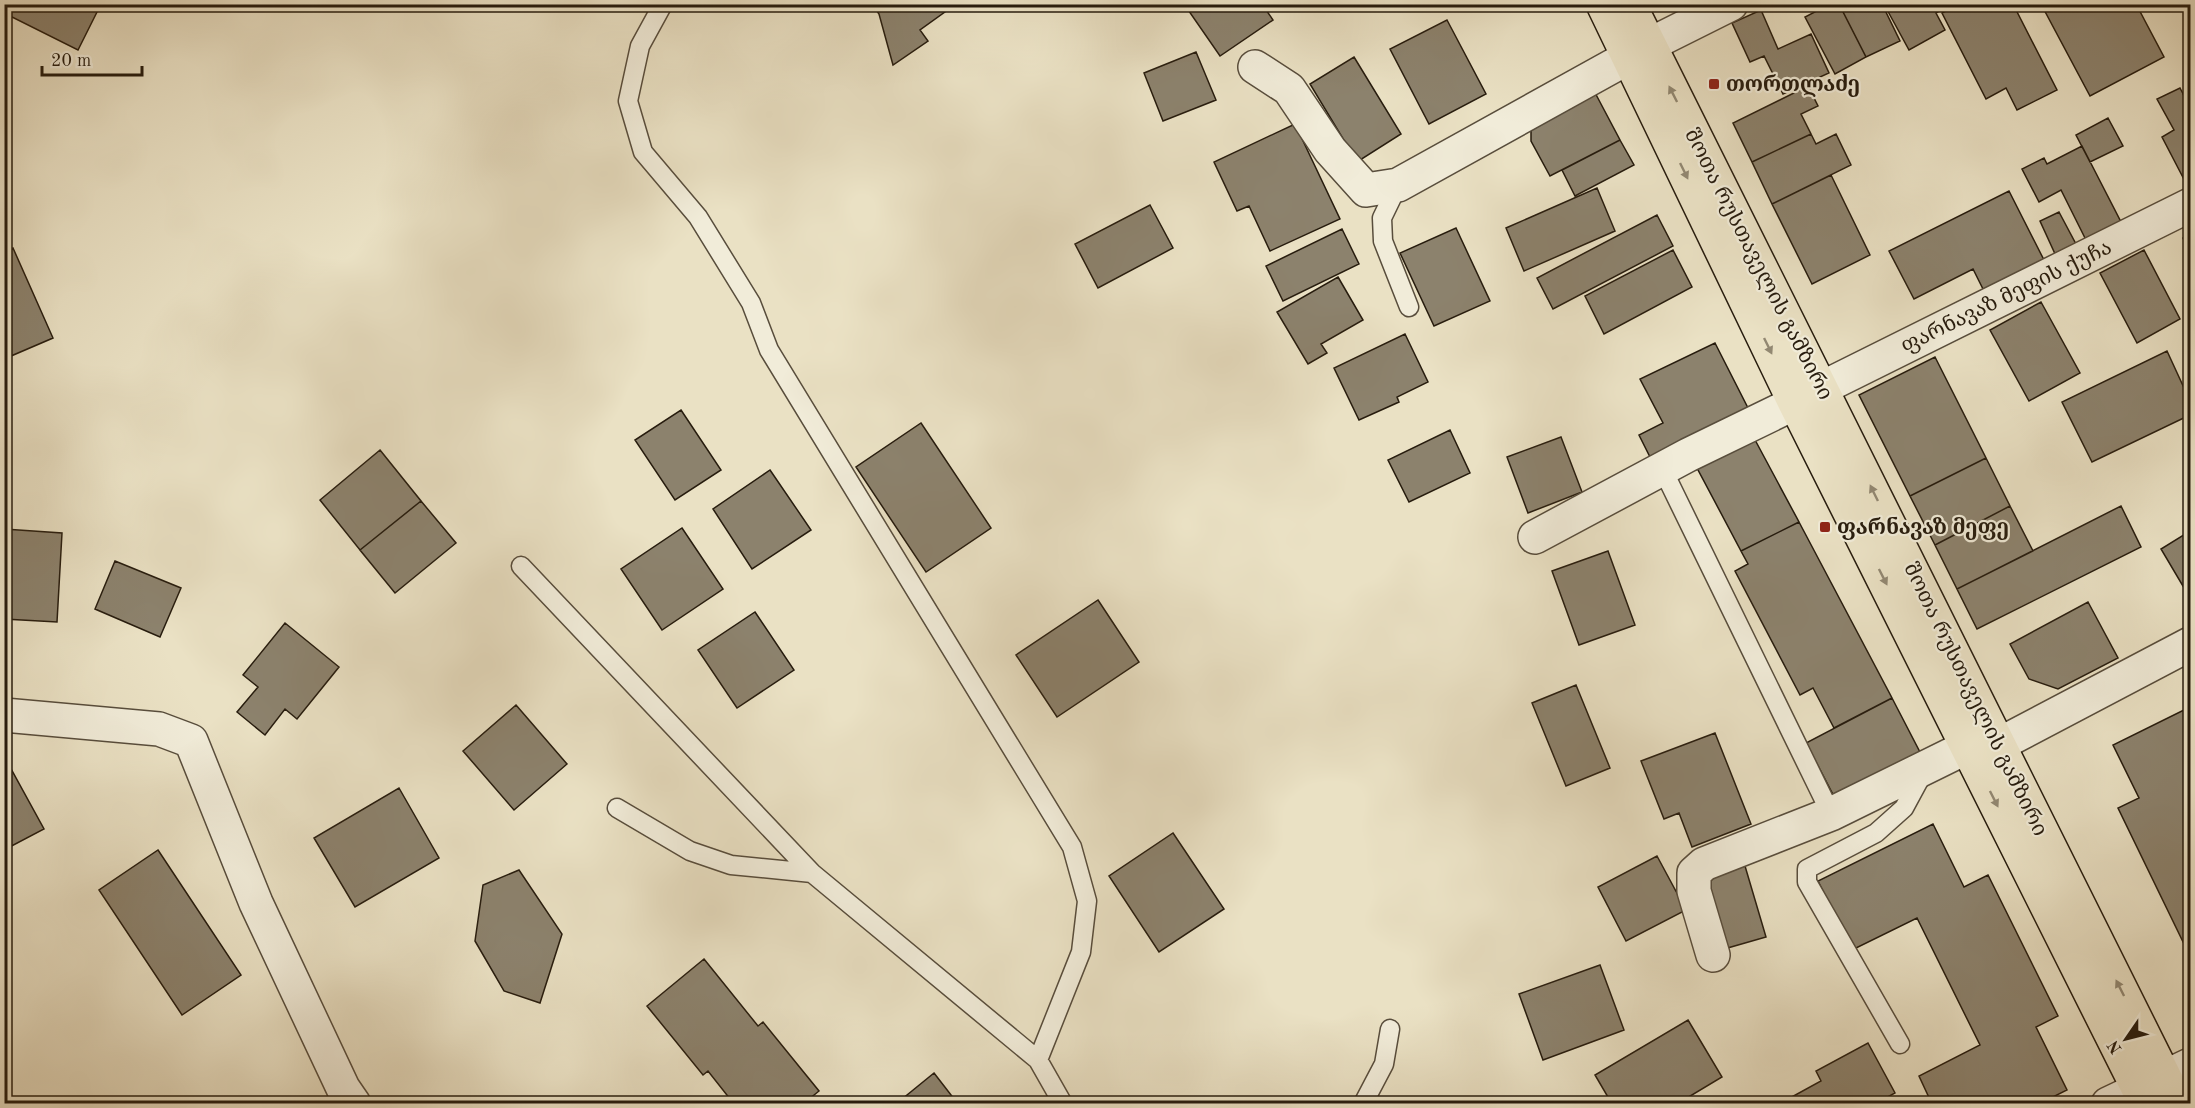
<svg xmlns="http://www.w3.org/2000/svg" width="2195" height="1108" font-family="'Old Standard TT','Noto Serif Georgian',serif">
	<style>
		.building { fill: #8c826d; stroke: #271c0e; stroke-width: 1.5 }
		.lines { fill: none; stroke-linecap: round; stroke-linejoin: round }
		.service-casing { stroke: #584d3c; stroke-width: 21 }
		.minor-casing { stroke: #584d3c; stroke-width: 36 }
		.primary-casing { stroke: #271c0e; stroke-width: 36 }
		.service { stroke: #f1ecd9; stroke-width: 18 }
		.minor { stroke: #f1ecd9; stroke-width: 33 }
		.primary { stroke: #eae1c4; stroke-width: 33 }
		.oneway { fill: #928872 }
		.poi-dot { fill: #8f2418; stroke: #f1ecd9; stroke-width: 2 }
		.labels { text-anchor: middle; stroke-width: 4.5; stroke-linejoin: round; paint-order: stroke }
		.poi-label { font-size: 21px; font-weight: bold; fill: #271c0e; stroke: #f1ecd9; text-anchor: start }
		.street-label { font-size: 21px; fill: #271c0e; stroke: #f1ecd9 }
	</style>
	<rect width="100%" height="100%" fill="#eae1c4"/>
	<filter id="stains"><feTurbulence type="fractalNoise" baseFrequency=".00333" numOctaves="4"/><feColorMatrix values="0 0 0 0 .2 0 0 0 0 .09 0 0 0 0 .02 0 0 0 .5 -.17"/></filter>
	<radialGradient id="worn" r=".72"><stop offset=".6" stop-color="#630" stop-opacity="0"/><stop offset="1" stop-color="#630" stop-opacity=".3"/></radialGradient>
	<path class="building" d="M4,4H101L78,50L4,13Z
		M872,4H956L920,30L928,41L893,65L879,14Z
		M1184,4H1262L1273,20L1220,56Z
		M1830,4H1839L1866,57L1835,74L1805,17Z
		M1839,4H1882L1900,41L1866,57Z
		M1887,4H1950L1936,13L1945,30L1909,50L1885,6Z
		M1958,4H2013L2057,90L2017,110L2006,88L1986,99L1942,13Z
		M2041,4H2136L2164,57L2090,96Z
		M1761,10L1778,49L1811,34L1829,73L1783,94L1764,56L1750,62L1732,23Z
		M1447,20L1486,94L1429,124L1390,49Z
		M1196,52L1216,100L1163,121L1144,73Z
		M1354,57L1401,134L1357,162L1310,84Z
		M1808,86L1818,106L1801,114L1811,134L1752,162L1733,123Z
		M1592,87L1620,140L1550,176L1531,141V120Z
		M2180,88L2190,107L2189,189L2162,137L2174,130L2157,99Z
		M2190,90V107L2183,94Z
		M2108,118L2123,146L2090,162L2076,135Z
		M1295,124L1340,219L1270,251L1249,206L1237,211L1214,162Z
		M1811,134L1816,144L1836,134L1851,165L1772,204L1752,162Z
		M1620,140L1634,165L1575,196L1562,170Z
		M2082,146L2121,222L2086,240L2061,190L2039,202L2022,169L2044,158L2047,164Z
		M1831,175L1870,255L1812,284L1772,204Z
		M1597,188L1615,231L1524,271L1506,228Z
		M2009,191L2044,260L1984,291L1973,269L1914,299L1889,251Z
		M1150,205L1173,248L1098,288L1075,244Z
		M2059,212L2077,246L2056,256L2040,221Z
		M1657,215L1673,246L1553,309L1537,278Z
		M1456,228L1490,301L1434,326L1400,253Z
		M1342,229L1359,264L1283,301L1266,266Z
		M2190,234V253L2183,238Z
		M13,248L53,338L4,359V252Z
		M1673,250L1692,287L1604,334L1585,296Z
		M2144,250L2180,319L2137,343L2100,273Z
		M1338,277L1363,320L1321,344L1327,353L1308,364L1277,312Z
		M2041,302L2080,373L2029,401L1990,330Z
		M1405,334L1428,382L1397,397L1399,402L1359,420L1334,368Z
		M1715,343L1749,410L1652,461L1639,435L1663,423L1640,379Z
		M2167,351L2190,401V415L2092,462L2062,402Z
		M1935,357L1986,458L1910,496L1859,395Z
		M681,410L721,470L675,500L635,440Z
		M921,423L991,528L926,572L856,467Z
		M1450,430L1470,473L1409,502L1388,460Z
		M1561,437L1582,492L1528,513L1507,457Z
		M1754,438L1799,522L1741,551L1697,468Z
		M380,450L421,501L360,550L320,500Z
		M1986,458L2010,506L1935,545L1910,496Z
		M770,470L811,530L752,569L713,509Z
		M421,501L456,543L395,593L360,550Z
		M2010,506L2033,551L1957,589L1935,545Z
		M2121,506L2141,547L1977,629L1957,589Z
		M1799,522L1892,698L1834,728L1813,688L1800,695L1735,571L1748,564L1741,551Z
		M682,528L723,589L662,630L621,569Z
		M4,529L62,533L57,622L4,619Z
		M2190,531V598L2161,549Z
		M1608,551L1635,625L1579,645L1552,571Z
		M115,561L181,588L160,637L95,609Z
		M1098,600L1139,662L1057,717L1016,655Z
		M2088,602L2118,658L2058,689L2029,679L2010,644Z
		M755,612L794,670L737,708L698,650Z
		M285,623L339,667L297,719L285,709L265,735L237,712L258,687L243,675Z
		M1576,685L1610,768L1566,786L1532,703Z
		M1892,698L1923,758L1837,802L1806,743Z
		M516,705L567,764L514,810L463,751Z
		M2190,707V779L2188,780L2190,786V946L2186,948L2118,808L2139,798L2113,745Z
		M1715,733L1751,824L1692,847L1679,813L1664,819L1641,761Z
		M4,756L44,829L4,850Z
		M399,788L439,858L355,907L314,838Z
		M1933,824L1964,887L1988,875L2058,1016L2036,1027L2067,1090L2039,1104H1932L1919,1076L1980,1045L1917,918L1852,950L1818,881Z
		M1173,833L1224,909L1159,952L1109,876Z
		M158,850L241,975L182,1015L99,890Z
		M1657,856L1686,910L1626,941L1598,887Z
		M1745,866L1766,937L1724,949L1703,878Z
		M519,870L562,934L540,1003L504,991L475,941L483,885Z
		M704,959L758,1026L763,1022L819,1091L803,1104H734L708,1071L703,1075L647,1006Z
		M1600,965L1624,1030L1543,1060L1519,994Z
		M1688,1020L1722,1077L1677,1104H1612L1595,1075Z
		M1868,1043L1895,1093L1875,1104H1779L1821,1081L1816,1071Z
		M934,1073L958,1104H896Z"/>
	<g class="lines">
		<defs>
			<path id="service" d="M663,4L640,46L628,101L643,152L698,217L751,303L769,350L1072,847L1087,901L1081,952L1038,1060
				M1398,185L1382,218L1383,241L1409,307
				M1663,470L1831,814
				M521,566L812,873L1038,1060L1063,1104
				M617,808L690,851L731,865L812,873
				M1900,1044L1807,882V869L1876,833L1904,808L1924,771
				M1363,1104L1384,1064L1390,1029"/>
			<path id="minor" d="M1649,45L1731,4
				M1255,67L1289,89L1330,150L1366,190L1398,185L1629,57
				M1822,388L2190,205
				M1535,537L1688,455L1795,403
				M4,715L159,729L191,741L256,903L343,1088L354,1104
				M1998,745L2190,644
				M1713,955L1694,891V873L1704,864L1831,814L1967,747
				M2108,1104L2190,1065"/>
			<path id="primary" d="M1603,4L1795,403L2146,1104
				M1629,4L2178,1104"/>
		</defs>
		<use href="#service" class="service-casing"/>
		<use href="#minor" class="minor-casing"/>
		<use href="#primary" class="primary-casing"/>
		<use href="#service" class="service"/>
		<use href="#minor" class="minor"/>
		<use href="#primary" class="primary"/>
	</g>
	<defs><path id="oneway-solid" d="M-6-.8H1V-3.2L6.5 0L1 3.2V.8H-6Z" transform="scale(1.5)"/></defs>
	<g class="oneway">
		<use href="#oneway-solid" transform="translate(1673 94) rotate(-117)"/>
		<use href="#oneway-solid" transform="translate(1684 171) rotate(64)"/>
		<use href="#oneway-solid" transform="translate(1768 346) rotate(64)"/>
		<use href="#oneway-solid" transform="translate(1874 493) rotate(-116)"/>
		<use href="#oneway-solid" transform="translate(1883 577) rotate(63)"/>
		<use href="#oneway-solid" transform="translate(1994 799) rotate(63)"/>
		<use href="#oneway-solid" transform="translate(2120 988) rotate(-117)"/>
	</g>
	<g class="poi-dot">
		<rect x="1708" y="78" width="12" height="12" rx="3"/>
		<rect x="1819" y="521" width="12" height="12" rx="3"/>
	</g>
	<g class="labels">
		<g class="poi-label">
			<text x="1726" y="91">თორთლაძე</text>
			<text x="1837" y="534">ფარნავაზ მეფე</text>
		</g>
		<g class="street-label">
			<text transform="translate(1759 264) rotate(63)" y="7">შოთა რუსთაველის გამზირი</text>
			<text transform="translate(2006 296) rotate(-26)" y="7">ფარნავაზ მეფის ქუჩა</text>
			<text transform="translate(1976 699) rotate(64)" y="7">შოთა რუსთაველის გამზირი</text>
		</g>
	</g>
	<rect width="2195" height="1108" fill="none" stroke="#eae1c4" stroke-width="24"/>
	<rect x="6" y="6" width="2183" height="1096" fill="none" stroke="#271c0e" stroke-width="3"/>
	<rect x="12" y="12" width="2171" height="1084" fill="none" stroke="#271c0e" stroke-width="1.5"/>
	<g transform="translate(2126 1039) rotate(235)" stroke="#f1ecd9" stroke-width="4.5" paint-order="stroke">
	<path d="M0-4.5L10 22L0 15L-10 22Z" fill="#271c0e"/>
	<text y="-9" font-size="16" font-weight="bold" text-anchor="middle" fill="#271c0e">N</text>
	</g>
	<path d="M42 66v9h100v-9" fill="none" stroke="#271c0e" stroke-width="3"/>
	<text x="51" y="66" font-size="18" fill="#271c0e" stroke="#f1ecd9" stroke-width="4.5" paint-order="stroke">20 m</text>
	<rect width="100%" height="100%" filter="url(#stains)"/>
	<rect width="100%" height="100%" fill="url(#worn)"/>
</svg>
